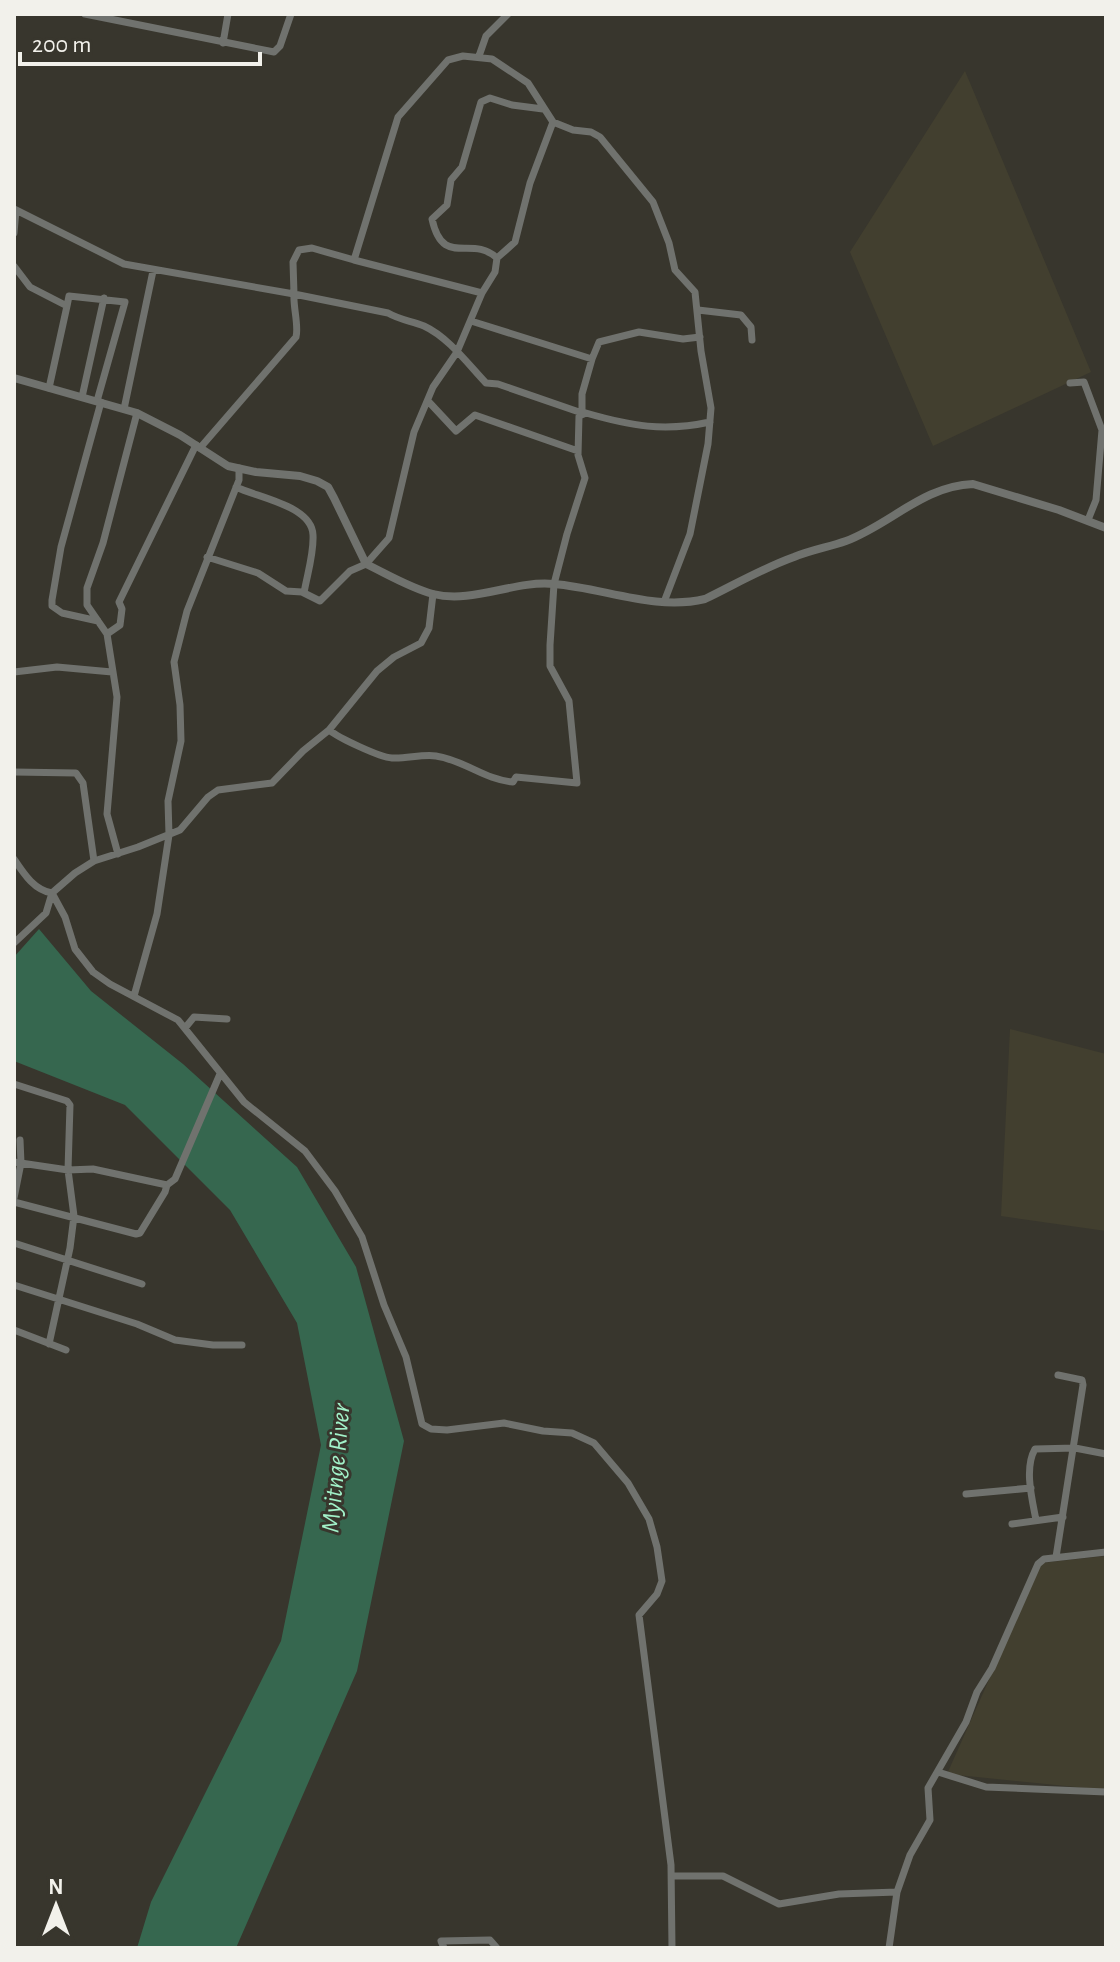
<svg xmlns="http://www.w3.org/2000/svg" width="1120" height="1962" font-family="'Alegreya Sans',sans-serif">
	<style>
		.built { fill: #423f2f }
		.water { fill: #36674f }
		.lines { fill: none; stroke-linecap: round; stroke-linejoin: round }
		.minor { stroke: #70726e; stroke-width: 7 }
		.tertiary { stroke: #70726e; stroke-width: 8 }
		.labels { text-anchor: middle; stroke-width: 6; stroke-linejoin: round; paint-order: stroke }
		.water-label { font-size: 26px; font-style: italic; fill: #a2f2c9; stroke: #38362d }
	</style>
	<rect width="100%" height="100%" fill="#38362d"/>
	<path class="built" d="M965,71L1091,372L933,446L850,252Z
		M1010,1029L1106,1054V1231L1001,1216Z
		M1106,1556V1790L947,1774L1041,1563Z"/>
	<path class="water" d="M39,929L91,991L183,1064L297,1167L356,1267L404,1441L357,1671L236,1948H137L151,1902L281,1641L321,1445L297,1323L230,1210L125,1105L14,1061V957Z"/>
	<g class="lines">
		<path class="minor" d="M85,14L274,52L280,46L291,14
			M223,43L228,14
			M479,56L486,36L508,14
			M14,209L124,264L294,294L293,262L299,250L312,248L354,260L398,117L448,60L463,56L492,59L528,83L553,122L573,130L591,132L600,137L653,202L669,243L675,270L695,292L701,351L711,408L708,444L690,534L664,602
			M14,233L16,210
			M497,258C471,234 443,269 432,219L447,205L451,180L462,167L481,102L490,98L512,105L543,109
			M354,260L482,293
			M14,266L30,287L67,306L49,388
			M67,306L69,296L125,302L97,401
			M698,310L741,315L751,327L752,340
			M471,321L592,359L599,342L639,332L683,339L700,337
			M1070,383L1084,382L1102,430L1096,500L1088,520
			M82,397L104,298
			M428,401L456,431L475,415L578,451
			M124,409L153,271
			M200,448L296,337C299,326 293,307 294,294L388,313C400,320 412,321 424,326C448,337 468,364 486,383L498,384L582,413V394L592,359
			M236,487C259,498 312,506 313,535C314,554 307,575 304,593
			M207,557L258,573L286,591L302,592L320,601L350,571L366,564L389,538L414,432L433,387L457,352L482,293L495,272L497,258L515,242L530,183L553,122
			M98,621L62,613L52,606V600L61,547L101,402
			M107,634L87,605V588L103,543L137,413
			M14,672L57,667L112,672
			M329,730C339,738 379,757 392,758C406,759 422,754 436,756C464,760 485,780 513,782L516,777L577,783L569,701L550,666V645L554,584L567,534L585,478L578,455L579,416L586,413C631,426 664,432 710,422
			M14,772L76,773L83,783L94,861
			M118,854L107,814L117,697L107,634L120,625L122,609L119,602L196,445
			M14,859C24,874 34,890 52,893L65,917L75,949L93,972L110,984L178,1020L244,1102L305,1151L335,1191L362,1237L384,1305L406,1357L422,1424L431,1429L447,1430L504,1423L543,1431L572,1433L594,1443L628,1483L649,1519L657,1547L662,1581L657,1594L639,1615L671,1865L672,1948
			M14,943L46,913L52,893L75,873L94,861L138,847L180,830L208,797L218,790L272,783L303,751L329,730L377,671L394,657L421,643L429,628L433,594
			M134,996L157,914L169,835L168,801L181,741L180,705L174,662L187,611L239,480V468
			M185,1028L194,1017L227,1019
			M14,1084L67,1101L70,1105L68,1170L74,1216L70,1248L49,1344
			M14,1162L68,1170L93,1169L167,1185L175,1179L220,1074
			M14,1198L21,1163L20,1140
			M14,1202L136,1234L140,1233L165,1192L167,1185
			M14,1243L142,1284
			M14,1285L137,1324L175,1340L213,1345H242
			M14,1330L66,1350
			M966,1494L1031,1488
			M1036,1520C1032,1499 1024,1468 1035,1449L1075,1448L1106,1454
			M1012,1524L1063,1517
			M1056,1557L1083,1385L1082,1380L1058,1375
			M938,1772L986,1787L1106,1792
			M672,1876H723L779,1904L839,1894L897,1892
			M444,1948L441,1941L490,1940L497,1948
			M889,1948L897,1892L910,1855L930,1820L928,1788L966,1722L977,1692L992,1668L1038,1564L1044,1559L1106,1552"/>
		<path class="tertiary" d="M14,378L137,413L180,435L228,466L256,472L300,476L317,481L328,487L334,498L366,564C387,574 410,588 433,594C473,604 514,580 554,584C604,588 655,611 705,599C734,585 763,568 794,557C811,550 829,547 846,541C891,524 923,486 973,484L1059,510L1106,528"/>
	</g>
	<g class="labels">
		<g class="water-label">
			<text transform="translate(335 1468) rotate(-85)" y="9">Myitnge River</text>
		</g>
	</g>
	<rect width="1120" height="1962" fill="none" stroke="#f2f1eb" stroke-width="32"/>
	<g transform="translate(56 1906)" stroke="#38362d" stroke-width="6" paint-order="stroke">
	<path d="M0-6L14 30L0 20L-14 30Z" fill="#f2f1eb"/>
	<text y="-12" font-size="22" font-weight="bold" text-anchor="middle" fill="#f2f1eb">N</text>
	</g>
	<path d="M20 52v12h240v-12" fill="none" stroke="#f2f1eb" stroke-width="4"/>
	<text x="32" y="52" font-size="24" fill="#f2f1eb" stroke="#38362d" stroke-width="6" paint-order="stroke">200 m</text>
</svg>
